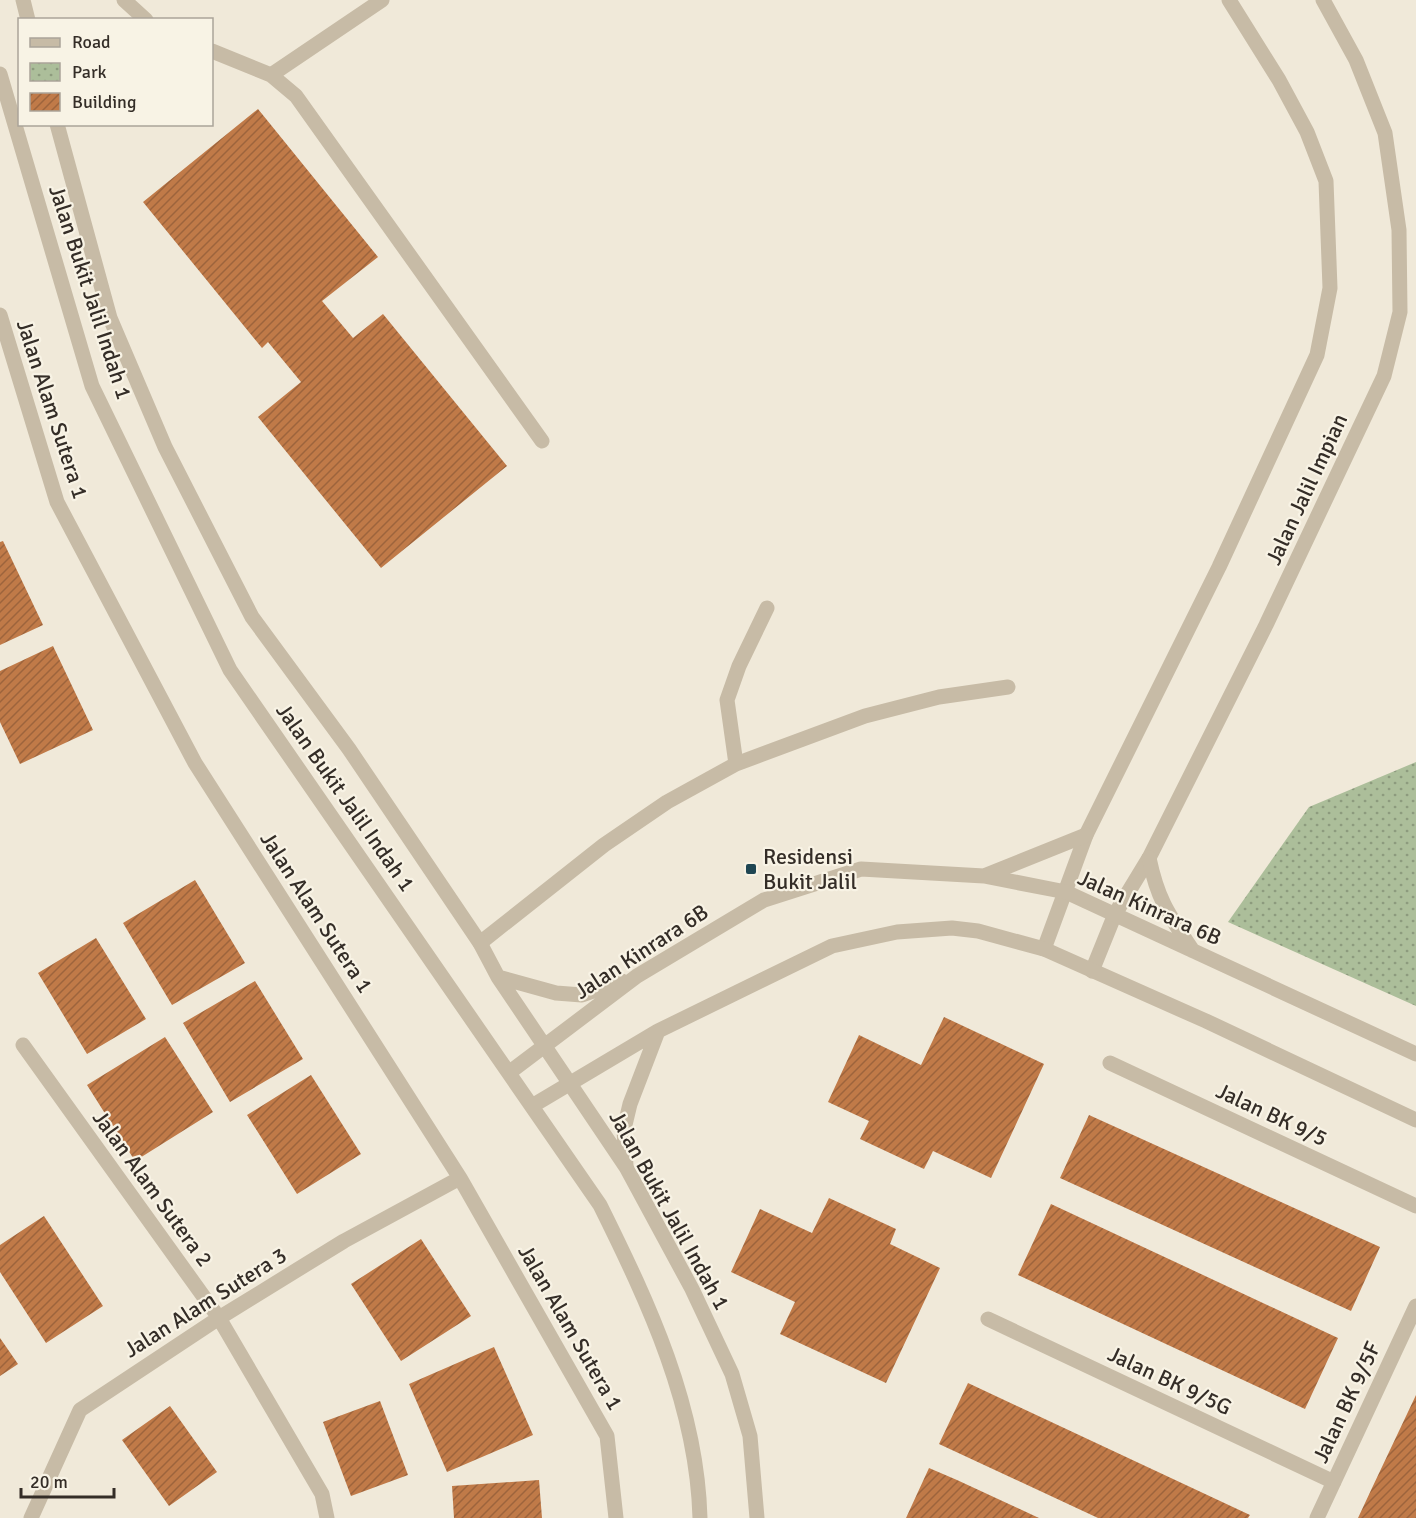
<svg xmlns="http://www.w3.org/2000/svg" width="1416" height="1518" font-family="Signika,sans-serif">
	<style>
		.park { fill: url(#park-dots) }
		.building { fill: url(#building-hatch) }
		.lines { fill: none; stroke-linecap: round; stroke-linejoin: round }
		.service { stroke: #c7bba6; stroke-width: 15 }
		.minor { stroke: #c7bba6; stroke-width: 15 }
		.tertiary { stroke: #c7bba6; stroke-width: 15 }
		.poi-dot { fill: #1f4653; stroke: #f8f3e5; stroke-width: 2 }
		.labels { text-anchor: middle; stroke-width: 4.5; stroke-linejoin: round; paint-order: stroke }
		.street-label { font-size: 22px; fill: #342d27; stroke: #f8f3e5 }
		.poi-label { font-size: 22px; fill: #342d27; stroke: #f8f3e5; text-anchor: start }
	</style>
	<defs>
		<pattern id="park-dots" width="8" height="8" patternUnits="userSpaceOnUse" patternTransform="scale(1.5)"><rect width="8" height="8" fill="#acbe9a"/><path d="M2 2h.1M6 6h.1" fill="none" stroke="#8d9b7e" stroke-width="1.8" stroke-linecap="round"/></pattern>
		<pattern id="building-hatch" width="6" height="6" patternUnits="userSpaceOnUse" patternTransform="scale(1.5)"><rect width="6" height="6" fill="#c07a48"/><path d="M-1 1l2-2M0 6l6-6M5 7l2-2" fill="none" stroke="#9d643c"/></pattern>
	</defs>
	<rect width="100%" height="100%" fill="#f0e9d9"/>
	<path class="park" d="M1416,762V1006L1228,922L1309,807Z"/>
	<path class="building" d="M258,109L378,257L322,301L353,338L383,314L507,466L381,568L258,417L301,382L268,342L262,348L143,202Z
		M3,541L43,625L0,645V542Z
		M53,646L93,730L20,764L0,722V671Z
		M195,880L245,963L172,1005L123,923Z
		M96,938L146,1019L87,1054L38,973Z
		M255,981L303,1059L230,1102L183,1023Z
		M944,1017L1044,1064L991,1178L933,1151L924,1169L860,1139L869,1121L828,1102L859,1035L921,1065Z
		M165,1037L213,1112L135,1161L87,1085Z
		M311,1075L361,1154L297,1194L247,1115Z
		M1089,1115L1380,1247L1351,1311L1060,1178Z
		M829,1198L896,1229L890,1244L940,1268L886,1383L780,1334L795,1302L731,1272L760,1209L812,1233Z
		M1051,1204L1338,1338L1305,1409L1018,1275Z
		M44,1216L103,1306L46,1343L0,1272V1245Z
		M421,1239L471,1316L401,1361L351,1284Z
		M0,1338L18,1364L0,1376Z
		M494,1347L533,1435L447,1472L409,1384Z
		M968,1383L1250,1515L1248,1518H1098L939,1444Z
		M1416,1395V1518H1358L1372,1488Z
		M380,1401L408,1475L351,1496L323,1422Z
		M170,1406L217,1472L169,1506L122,1440Z
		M929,1468L957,1480L1039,1518H906Z
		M539,1480L542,1518H454L452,1486Z"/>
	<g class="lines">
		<path class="service" d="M124,0L146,20
			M212,51L271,75L296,96L542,441
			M271,75L382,0
			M736,764L727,700L739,666L767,608
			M480,943L604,845L667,802L736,764L865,716L939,697L1008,687"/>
		<path class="minor" d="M0,315L57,502L195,763L460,1178L607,1436L616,1518
			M1044,949L1086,835L1219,567L1317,355L1330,288L1326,181L1307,132L1279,80L1229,0
			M1092,971L1115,914L1149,858L1266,625L1384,376L1400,312L1399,230L1385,133L1356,60L1323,0
			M23,1045L219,1318L322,1494L327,1518
			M1110,1063L1416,1206
			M988,1319L1334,1482
			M31,1518L80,1410L219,1318L344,1241L460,1178
			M1317,1518L1416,1306"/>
		<path class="tertiary" d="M23,0L28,20
			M0,74L92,386L230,670L600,1205C649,1304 697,1406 700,1518
			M57,124L110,318L165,447L252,617L349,749L480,943L498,977L626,1167L692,1289L732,1374L750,1436L757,1518
			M1149,858C1158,901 1169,915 1193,951
			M984,876L1086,835
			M498,977L556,993L582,995L622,981
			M510,1072L637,976L764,900L861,869L984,876L1066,892L1416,1054
			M532,1106L658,1031L832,946L897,932L952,928L978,931L1044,949L1206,1021L1416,1120
			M626,1166L624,1129L630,1104L658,1031"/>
	</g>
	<rect class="poi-dot" x="745" y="863" width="12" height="12" rx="3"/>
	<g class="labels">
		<g class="street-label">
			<text transform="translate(91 292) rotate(72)" y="8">Jalan Bukit Jalil Indah 1</text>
			<text transform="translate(53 409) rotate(72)" y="8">Jalan Alam Sutera 1</text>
			<text transform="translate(1306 489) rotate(-65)" y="8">Jalan Jalil Impian</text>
			<text transform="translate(346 797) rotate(55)" y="8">Jalan Bukit Jalil Indah 1</text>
			<text transform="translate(1150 907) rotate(24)" y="8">Jalan Kinrara 6B</text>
			<text transform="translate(317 912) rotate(57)" y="8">Jalan Alam Sutera 1</text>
			<text transform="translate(641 951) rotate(-33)" y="8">Jalan Kinrara 6B</text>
			<text transform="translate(1272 1114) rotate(25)" y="8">Jalan BK 9/5</text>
			<text transform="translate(153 1188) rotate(54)" y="8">Jalan Alam Sutera 2</text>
			<text transform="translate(670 1210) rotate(61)" y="8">Jalan Bukit Jalil Indah 1</text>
			<text transform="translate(205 1302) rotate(-32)" y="8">Jalan Alam Sutera 3</text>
			<text transform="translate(571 1327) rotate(60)" y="8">Jalan Alam Sutera 1</text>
			<text transform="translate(1170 1380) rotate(25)" y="8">Jalan BK 9/5G</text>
			<text transform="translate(1346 1402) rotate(-65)" y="8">Jalan BK 9/5F</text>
		</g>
		<g class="poi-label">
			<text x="763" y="864">Residensi<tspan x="763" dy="25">Bukit Jalil</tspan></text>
		</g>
	</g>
	<rect x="18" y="18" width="195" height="108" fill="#f8f3e5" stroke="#aaa499" stroke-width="1.5"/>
	<rect x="30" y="38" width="30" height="9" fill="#c7bba6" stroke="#aaa499" stroke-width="1.5"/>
	<text x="72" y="48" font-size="18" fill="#342d27">Road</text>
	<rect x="30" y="63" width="30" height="18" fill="url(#park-dots)" stroke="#aaa499" stroke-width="1.5"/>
	<text x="72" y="78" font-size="18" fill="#342d27">Park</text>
	<rect x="30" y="93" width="30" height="18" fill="url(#building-hatch)" stroke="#aaa499" stroke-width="1.5"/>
	<text x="72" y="108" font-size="18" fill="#342d27">Building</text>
	<path d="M21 1488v9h93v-9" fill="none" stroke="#342d27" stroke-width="3"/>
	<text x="30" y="1488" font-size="18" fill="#342d27" stroke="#f8f3e5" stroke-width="4.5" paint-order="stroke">20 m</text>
</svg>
